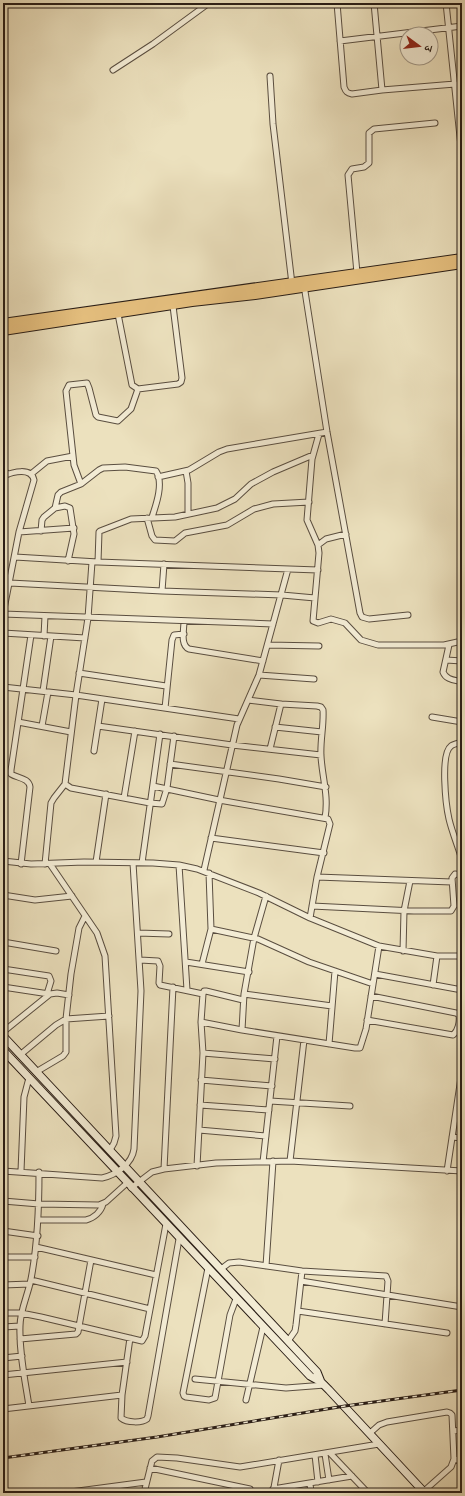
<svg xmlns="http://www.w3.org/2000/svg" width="465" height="1496" font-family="'Old Standard TT','Noto Serif Devanagari',serif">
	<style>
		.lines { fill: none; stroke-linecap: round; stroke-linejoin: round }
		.minor-casing { stroke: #5a4e40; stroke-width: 7 }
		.secondary-casing { stroke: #291d16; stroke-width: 9 }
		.primary-casing { stroke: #291d16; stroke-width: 10 }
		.minor { stroke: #f3ecd5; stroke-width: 5 }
		.secondary { stroke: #f3ecd5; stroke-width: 7 }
		.primary { stroke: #e6c07f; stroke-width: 8 }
		.rail-casing { stroke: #291d16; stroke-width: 3 }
		.rail { stroke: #f3ecd5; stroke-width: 1.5; stroke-dasharray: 4.5; stroke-linecap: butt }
	</style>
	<rect width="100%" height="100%" fill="#ece1be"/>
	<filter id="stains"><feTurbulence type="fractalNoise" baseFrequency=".005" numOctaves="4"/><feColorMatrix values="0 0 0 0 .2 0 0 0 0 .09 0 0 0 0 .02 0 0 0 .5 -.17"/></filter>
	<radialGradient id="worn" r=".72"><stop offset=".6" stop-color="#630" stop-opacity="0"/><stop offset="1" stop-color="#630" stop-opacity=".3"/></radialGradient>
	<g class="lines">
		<defs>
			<path id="minor" d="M337,3L344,87C346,92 347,93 352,94L382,90L455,84
				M374,3L382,90
				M446,3L462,156
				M340,41L462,26
				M113,70L153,44L209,3
				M270,76L273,124L292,284
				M357,273L348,175L352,169L364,167L369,163V133L374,129L435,123
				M304,285L327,432L360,613L362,617L369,619L408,615
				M118,314L132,385L138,389L178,384L181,382L182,378L173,306
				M319,434L312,459L307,520L318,545L319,553L313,621L318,623L331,619L345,623L361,640L378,645H444L462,641
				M3,470L8,474
				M186,471L188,483V513
				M31,474L47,461L73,456
				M3,476C13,472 31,467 34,480L19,532L3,614
				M158,477L189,470L219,452L227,449L327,432
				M81,484L74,465L66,391L69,385L87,383L89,388L96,415L98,417L118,421L131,409L138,389
				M55,508L65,506L70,508L74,534L68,561
				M147,518L152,536L155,540L175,541L185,533L227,525L254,509L273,504L309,502
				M41,531L42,520L44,517L55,508L58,495L61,492L81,484L99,470L103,468L125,467L156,471C164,483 156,505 152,517
				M19,532L74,528
				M318,545L326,539L346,534
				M15,557L98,562L318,570
				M92,562L88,618L76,695L65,784L71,788L150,803L162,804L167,788L174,736
				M98,562L99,532L100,531L131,519L175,517L217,508L235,499L251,484L273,472L313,455
				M10,583L162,591L282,595L315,598
				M162,591L164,564
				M3,614L273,624
				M184,621C184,630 180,645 189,649L263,661
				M3,633L85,638
				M44,636L45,616
				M268,645L319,646
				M449,645L443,672C446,680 455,680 462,682
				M446,660L462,661
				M79,673L166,686
				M259,675L314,679
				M3,687L76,695L239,719
				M43,691L51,636
				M248,700L281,704L317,706L321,707L323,710C324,725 320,741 321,756C322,777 329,796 325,818
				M165,708L172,640L174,635L184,634
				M432,717L462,722
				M18,722L71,732
				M42,726L48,692
				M98,726L232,745L321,755
				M275,727L322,732
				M462,742C459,743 453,744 451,746C440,754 446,806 449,819C452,832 458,846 462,860
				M270,749L281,704
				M94,751L102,699
				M170,764L279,779L326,787
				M153,786L219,800L328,819L330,824L317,877L310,918
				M124,798L135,731
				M211,838L324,853
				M3,861L31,864L84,862L153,863L179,865L197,869L259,893L310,918L379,946L437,956H462
				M96,862L106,794
				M142,863L160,734
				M21,864L30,787C29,778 17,778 11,774V770L31,635
				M45,864L51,803L54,798L65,784
				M50,864L97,933L105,956L116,1136L114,1143L110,1150
				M179,865L187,990
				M204,870L237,725L259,675L288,569
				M317,877L452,882
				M3,895L35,900L72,896
				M312,906L414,911H451L454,906L452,878L455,874L462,875
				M211,929L258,939L309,962L373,984
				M138,933L169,934
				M3,942L56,951
				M403,951L404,911L410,881
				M140,960L158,961L160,966L159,983L160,985L203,994
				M186,962L249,972
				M202,964L211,929L209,873
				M3,969L49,976L51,981L47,994
				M375,974L462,990
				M433,985L437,956
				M3,987L49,994
				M244,994L332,1006
				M367,1020L453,1035C458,1031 460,1022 459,1015L456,1013L371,996
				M201,1022L242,1030L355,1048H360L366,1029L379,946
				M242,1030L244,994L254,938L266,896
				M3,1032L50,994L57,993L69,995
				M329,1044L335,971
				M203,1053L275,1059
				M20,1055L56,1025L66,1019L109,1016
				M36,1072L63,1056L66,1052V1019L71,974L79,928L85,916
				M201,1080L272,1086
				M270,1101L350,1106
				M200,1105L269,1110
				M199,1130L266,1136
				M452,1137L462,1138
				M290,1161L304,1040
				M263,1162L277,1036
				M197,1166L203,1053L201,1022L203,994L204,991H206L243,1000
				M164,1169L173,987
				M3,1171L102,1178C116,1175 132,1164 134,1149L141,991L133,863
				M21,1171L24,1097L29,1078
				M447,1171L462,1071
				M131,1188L152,1172L164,1169L216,1163L290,1161L462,1171
				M3,1201L39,1204L99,1205L106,1202L127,1183
				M39,1220H86C94,1218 101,1212 103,1204
				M3,1231L38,1236
				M36,1247L156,1275
				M3,1257H35
				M266,1266L273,1161
				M208,1268L183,1393L184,1396L186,1397L209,1400L215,1398L230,1315L236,1299
				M221,1269L229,1263L239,1262L302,1271L386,1276L388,1281L385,1324
				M31,1280L150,1309
				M301,1281L462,1307
				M3,1285L30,1284
				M298,1311L447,1333
				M3,1313H21L41,1317L142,1341L145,1336L166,1224
				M3,1327L20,1326
				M130,1338L122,1395L121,1418C127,1423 142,1423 147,1419L148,1416L179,1239
				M20,1339L76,1334L78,1332L91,1260
				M288,1341L295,1331L296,1325L302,1271
				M3,1358L22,1356
				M3,1375L127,1362
				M195,1379L286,1388L325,1385
				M246,1400L263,1327
				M29,1406C25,1380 19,1352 20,1326C20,1310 28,1295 31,1279C38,1243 39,1209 39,1172
				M3,1409L122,1395
				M453,1431L462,1430
				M370,1433L379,1425L387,1422L447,1412L450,1413L452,1415L454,1459L451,1467L424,1491
				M330,1453L368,1493
				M325,1454L329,1480
				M315,1455L318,1482
				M454,1459L462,1461
				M150,1468L250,1489
				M310,1483L311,1493
				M293,1486L294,1493
				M273,1489L352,1476
				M63,1493L146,1482
				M144,1493L152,1461L157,1457L177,1458L240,1467L379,1444
				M273,1493L279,1460"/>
			<path id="secondary" d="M3,1036L317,1372L321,1382
				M3,1050L310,1376L321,1382L329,1390L425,1493"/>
			<path id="primary" d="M3,323L462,258
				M3,331L192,302L255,295L462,264"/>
		</defs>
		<use href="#minor" class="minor-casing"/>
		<use href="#secondary" class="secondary-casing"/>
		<use href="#primary" class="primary-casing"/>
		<use href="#minor" class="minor"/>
		<use href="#secondary" class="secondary"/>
		<use href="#primary" class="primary"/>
		<defs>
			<path id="rail" d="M3,1458L157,1437L345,1406L462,1390"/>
		</defs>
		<use href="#rail" class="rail-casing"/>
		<use href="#rail" class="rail"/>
	</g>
	<rect width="465" height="1496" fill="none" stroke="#ece1be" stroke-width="16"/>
	<rect x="4" y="4" width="457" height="1488" fill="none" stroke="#291d16" stroke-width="2"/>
	<rect x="8" y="8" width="449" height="1480" fill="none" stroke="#291d16"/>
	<g transform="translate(419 46) rotate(105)"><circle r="19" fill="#f3ecd5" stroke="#a29989"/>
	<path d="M0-3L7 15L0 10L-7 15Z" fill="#8f2418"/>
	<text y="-6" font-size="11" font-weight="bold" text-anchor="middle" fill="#291d16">उ</text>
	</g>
	<rect width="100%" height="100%" filter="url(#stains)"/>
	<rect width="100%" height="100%" fill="url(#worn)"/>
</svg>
